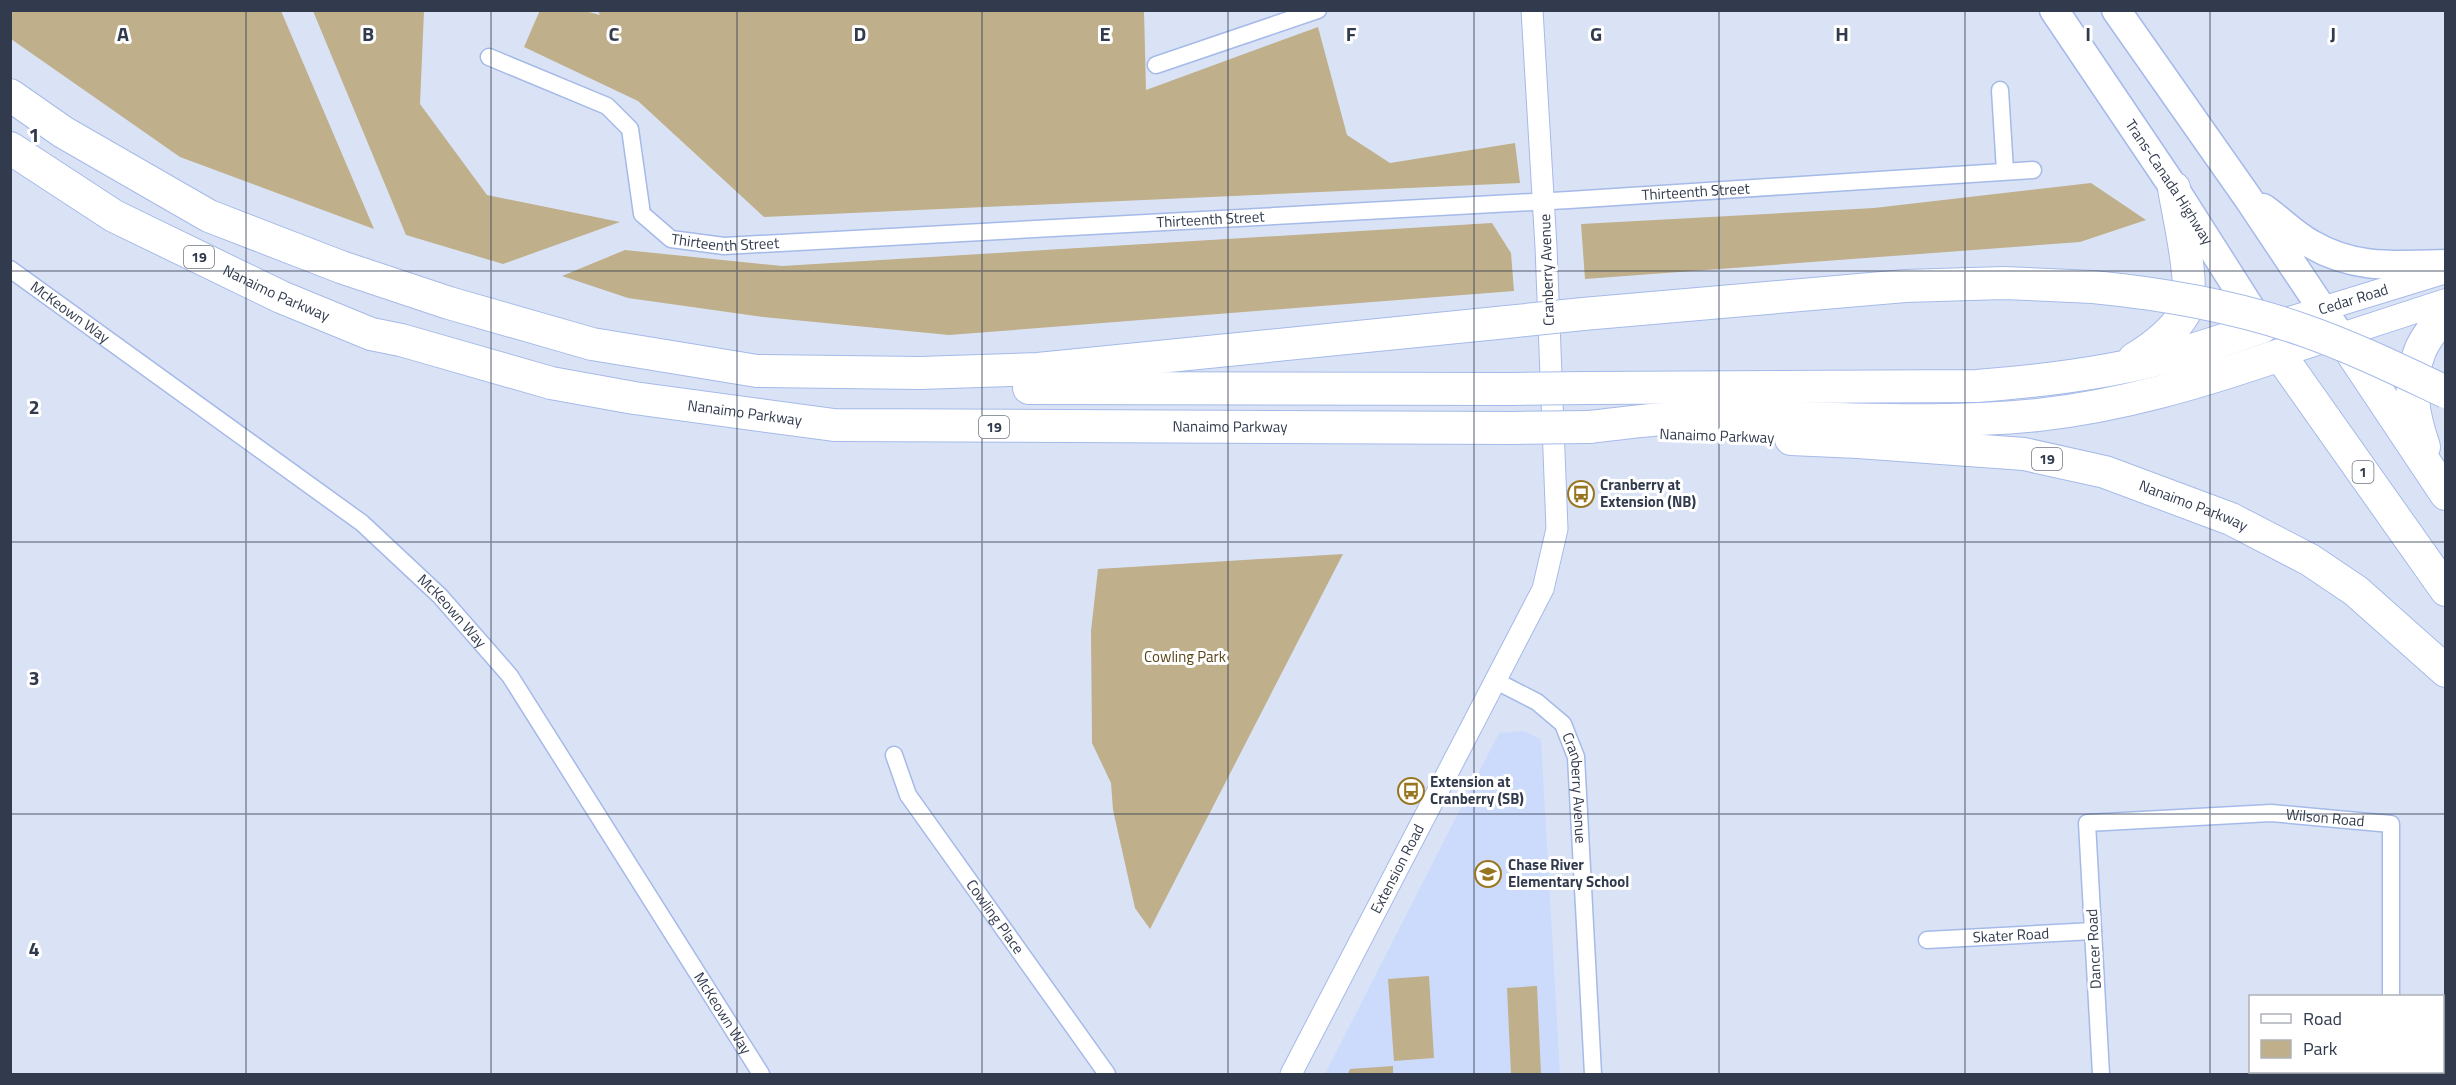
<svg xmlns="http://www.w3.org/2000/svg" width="2456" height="1085" font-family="'Titillium Web',sans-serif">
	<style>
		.built { fill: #ccdbfc }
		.green { fill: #bfaf8b }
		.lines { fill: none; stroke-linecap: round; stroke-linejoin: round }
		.minor-casing { stroke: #a5bae8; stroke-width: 19 }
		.tertiary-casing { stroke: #a5bae8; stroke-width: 23 }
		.secondary-casing { stroke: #a5bae8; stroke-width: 26 }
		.trunk-casing { stroke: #a5bae8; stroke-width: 31 }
		.motorway-casing { stroke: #a5bae8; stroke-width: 34 }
		.minor { stroke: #fff; stroke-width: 16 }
		.tertiary { stroke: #fff; stroke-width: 21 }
		.secondary { stroke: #fff; stroke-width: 24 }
		.trunk { stroke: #fff; stroke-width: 28 }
		.motorway { stroke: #fff; stroke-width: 32 }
		.motorway-bridge-casing { stroke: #a5bae8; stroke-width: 34; stroke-linecap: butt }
		.motorway-bridge { stroke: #fff; stroke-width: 32 }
		.grid { fill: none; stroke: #323b4e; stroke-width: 1.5; stroke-opacity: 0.55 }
		.labels { text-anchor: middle; stroke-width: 6; stroke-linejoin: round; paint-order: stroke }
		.shield { fill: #fff; stroke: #707683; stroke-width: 1.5 }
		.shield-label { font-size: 14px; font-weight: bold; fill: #323b4e }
		.street-label { font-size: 15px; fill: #323b4e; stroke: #fff }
		.poi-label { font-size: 15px; font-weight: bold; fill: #323b4e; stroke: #fff; text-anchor: start }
		.park-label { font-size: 15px; fill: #594518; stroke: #fff }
		.grid-label { font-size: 20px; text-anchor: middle; font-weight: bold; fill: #323b4e; stroke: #fff; stroke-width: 6; stroke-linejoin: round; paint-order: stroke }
	</style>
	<rect width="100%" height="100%" fill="#dae3f6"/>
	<path class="built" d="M1524,731L1541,739L1560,1074H1325L1499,733Z"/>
	<path class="green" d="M11,10L281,11L374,229L180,157L11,39Z
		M540,10L585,11L600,15L598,11H1144L1146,90L1318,27L1347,135L1390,163L1515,143L1520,183L764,217L638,101L524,47Z
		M313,11H424L420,104L487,195L620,222L503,264L406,235Z
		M2091,183L2146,220L2080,242L1585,279L1581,224L1874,208Z
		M1492,223L1511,253L1514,291L949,335L763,317L628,298L562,276L625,250L782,266Z
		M1343,554L1150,929L1135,908L1113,810L1111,783L1092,743L1091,631L1098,569Z
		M1429,976L1434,1058L1394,1061L1388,979Z
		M1537,986L1541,1074H1511L1507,988Z
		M1393,1066V1074H1348L1350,1069Z"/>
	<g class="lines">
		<defs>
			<g id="minor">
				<path id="s1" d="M489,57L607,106L630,129L642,214L671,239L724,246L1569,200L2033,170"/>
				<path d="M1156,65L1318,10"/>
				<path d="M2000,90L2005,171"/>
				<path id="s2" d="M10,269L362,523L440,596L510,676L761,1074"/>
				<path id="s3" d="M1496,681L1537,702L1563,724L1576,757L1593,1074"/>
				<path id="s4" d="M894,755L908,795L1107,1074"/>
				<path id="s5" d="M1927,940L2093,931"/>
				<path d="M2442,1048L2446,1047"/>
				<path d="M2392,1072V1074"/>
				<path id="s6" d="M2101,1074L2087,823L2271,813L2391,824V996"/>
			</g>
			<g id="tertiary">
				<path id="s7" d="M1291,1074L1543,589L1557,529L1546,247L1532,10"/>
			</g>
			<g id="secondary">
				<path id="s8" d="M2273,324L2446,271"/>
				<path d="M2280,355L2446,301"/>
			</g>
			<g id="trunk">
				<path id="s9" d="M2054,10L2174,188L2263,328"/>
				<path d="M2116,10L2248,198L2339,334"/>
				<path d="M2263,208C2279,219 2294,235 2311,244C2355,270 2397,265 2446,264"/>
			</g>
			<g id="motorway">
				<path d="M10,95L63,132L209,216L341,267L449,303L592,344L757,371L920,373L1038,369L1507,322"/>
				<path id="s10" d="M10,148L114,216L281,297L371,334L401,340L551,383L634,398L834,425L1513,428"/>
				<path d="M1583,314L1905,286L2004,283L2093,287"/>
				<path d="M2340,335L2446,494"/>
				<path d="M2134,359C2154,347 2173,333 2185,312C2197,290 2178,215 2174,188"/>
				<path d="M1029,388L1511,389"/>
				<path d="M1588,388L1977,386C2043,381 2110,373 2175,355C2204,347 2233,337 2262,327"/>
				<path d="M1589,427C1619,424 1650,419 1680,418C1799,414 1919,427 2038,415C2121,406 2201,382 2280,355L2446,590"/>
				<path id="s11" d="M1791,439L1858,442L2024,454L2105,472L2231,519L2310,560L2356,591L2446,671"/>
				<path d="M2424,447C2413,415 2407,384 2420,351C2425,338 2437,324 2446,312"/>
			</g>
		</defs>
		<use href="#minor" class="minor-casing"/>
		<use href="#tertiary" class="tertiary-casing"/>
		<use href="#secondary" class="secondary-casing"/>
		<use href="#trunk" class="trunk-casing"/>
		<use href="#motorway" class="motorway-casing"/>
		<use href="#minor" class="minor"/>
		<use href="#tertiary" class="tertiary"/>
		<use href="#secondary" class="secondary"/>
		<use href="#trunk" class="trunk"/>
		<use href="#motorway" class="motorway"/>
		<defs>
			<path id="motorway-bridge" d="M2093,287C2165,294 2235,306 2303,330C2352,347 2399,370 2446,392
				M1507,322L1583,314
				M1511,389L1588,388
				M1513,428L1589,427"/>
		</defs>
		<use href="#motorway-bridge" class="motorway-bridge-casing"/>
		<use href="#motorway-bridge" class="motorway-bridge"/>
	</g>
	<path class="grid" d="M246,10V1074M491,10V1074M737,10V1074M982,10V1074M1228,10V1074M1474,10V1074M1719,10V1074M1965,10V1074M2210,10V1074M10,271H2446M10,542H2446M10,814H2446"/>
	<defs>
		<symbol id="bus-ring" viewBox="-11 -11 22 22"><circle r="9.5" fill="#fff" stroke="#987620" stroke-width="1.5"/><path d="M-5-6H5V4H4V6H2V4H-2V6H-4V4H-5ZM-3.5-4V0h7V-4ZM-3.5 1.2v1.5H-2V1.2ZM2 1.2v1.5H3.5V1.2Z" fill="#987620"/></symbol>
		<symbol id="school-ring" viewBox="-11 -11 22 22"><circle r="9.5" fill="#fff" stroke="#987620" stroke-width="1.5"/><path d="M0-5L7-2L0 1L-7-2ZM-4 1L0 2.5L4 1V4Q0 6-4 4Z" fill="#987620"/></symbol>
	</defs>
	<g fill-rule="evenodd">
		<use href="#bus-ring" x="1566" y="479" width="30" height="30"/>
		<use href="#bus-ring" x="1396" y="776" width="30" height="30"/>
		<use href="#school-ring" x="1473" y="859" width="30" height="30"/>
	</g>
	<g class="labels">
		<g class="shield">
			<rect x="184" y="246" width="30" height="22" rx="4.5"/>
			<rect x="979" y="416" width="30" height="22" rx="4.5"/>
			<rect x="2032" y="448" width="30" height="22" rx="4.5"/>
			<rect x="2352.5" y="461" width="21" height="22" rx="4.5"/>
		</g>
		<g class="shield-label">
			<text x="199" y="262">19</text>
			<text x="994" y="432">19</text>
			<text x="2047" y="464">19</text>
			<text x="2363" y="477">1</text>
		</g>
		<g class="street-label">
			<text dy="5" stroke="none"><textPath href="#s9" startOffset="207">Trans-Canada Highway</textPath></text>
			<text dy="5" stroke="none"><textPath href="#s1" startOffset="1311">Thirteenth Street</textPath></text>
			<text dy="5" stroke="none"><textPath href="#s1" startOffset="825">Thirteenth Street</textPath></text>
			<text dy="5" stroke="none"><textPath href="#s1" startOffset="339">Thirteenth Street</textPath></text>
			<text transform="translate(1547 270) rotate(-92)" y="5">Cranberry Avenue</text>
			<text dy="5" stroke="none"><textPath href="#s10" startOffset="304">Nanaimo Parkway</textPath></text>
			<text dy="5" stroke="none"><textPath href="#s8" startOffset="84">Cedar Road</textPath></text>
			<text dy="5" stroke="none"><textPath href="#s2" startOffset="74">McKeown Way</textPath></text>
			<text dy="5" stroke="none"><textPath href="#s10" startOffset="790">Nanaimo Parkway</textPath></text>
			<text dy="5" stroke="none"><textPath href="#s10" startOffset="1276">Nanaimo Parkway</textPath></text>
			<text transform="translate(1717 436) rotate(2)" y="5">Nanaimo Parkway</text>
			<text dy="5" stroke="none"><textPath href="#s11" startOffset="411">Nanaimo Parkway</textPath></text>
			<text dy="5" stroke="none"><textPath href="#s2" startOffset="560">McKeown Way</textPath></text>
			<text dy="5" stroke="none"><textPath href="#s3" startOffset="146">Cranberry Avenue</textPath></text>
			<text dy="5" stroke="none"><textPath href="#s6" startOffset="490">Wilson Road</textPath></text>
			<text dy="5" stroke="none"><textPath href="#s7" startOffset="231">Extension Road</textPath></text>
			<text dy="5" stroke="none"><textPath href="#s4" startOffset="192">Cowling Place</textPath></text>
			<text dy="5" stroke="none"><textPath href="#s5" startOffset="84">Skater Road</textPath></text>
			<text transform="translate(2094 949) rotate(-93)" y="5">Dancer Road</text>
			<text dy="5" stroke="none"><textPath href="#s2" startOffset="1046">McKeown Way</textPath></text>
		</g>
		<g class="poi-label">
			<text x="1600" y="490">Cranberry at<tspan x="1600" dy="17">Extension (NB)</tspan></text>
			<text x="1430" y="787">Extension at<tspan x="1430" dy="17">Cranberry (SB)</tspan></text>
			<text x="1508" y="870">Chase River<tspan x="1508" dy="17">Elementary School</tspan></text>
		</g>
		<g class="park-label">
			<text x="1185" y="662">Cowling Park</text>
		</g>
	</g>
	<g class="grid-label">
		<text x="123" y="41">A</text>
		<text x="368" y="41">B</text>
		<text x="614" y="41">C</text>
		<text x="860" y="41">D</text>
		<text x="1105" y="41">E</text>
		<text x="1351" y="41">F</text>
		<text x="1596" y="41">G</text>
		<text x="1842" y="41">H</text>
		<text x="2088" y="41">I</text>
		<text x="2333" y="41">J</text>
		<text x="34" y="142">1</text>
		<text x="34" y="414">2</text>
		<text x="34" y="685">3</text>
		<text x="34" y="956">4</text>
	</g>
	<rect width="2456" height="1085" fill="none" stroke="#323b4e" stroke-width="24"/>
	<rect x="2249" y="995" width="195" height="78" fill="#ffffff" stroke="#adb1b8" stroke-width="1.5"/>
	<rect x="2261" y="1014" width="30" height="9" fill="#ffffff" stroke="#adb1b8" stroke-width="1.5"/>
	<text x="2303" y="1025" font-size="18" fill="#323b4e">Road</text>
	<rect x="2261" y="1040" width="30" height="18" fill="#bfaf8b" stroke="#adb1b8" stroke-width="1.5"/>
	<text x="2303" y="1055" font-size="18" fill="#323b4e">Park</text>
</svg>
